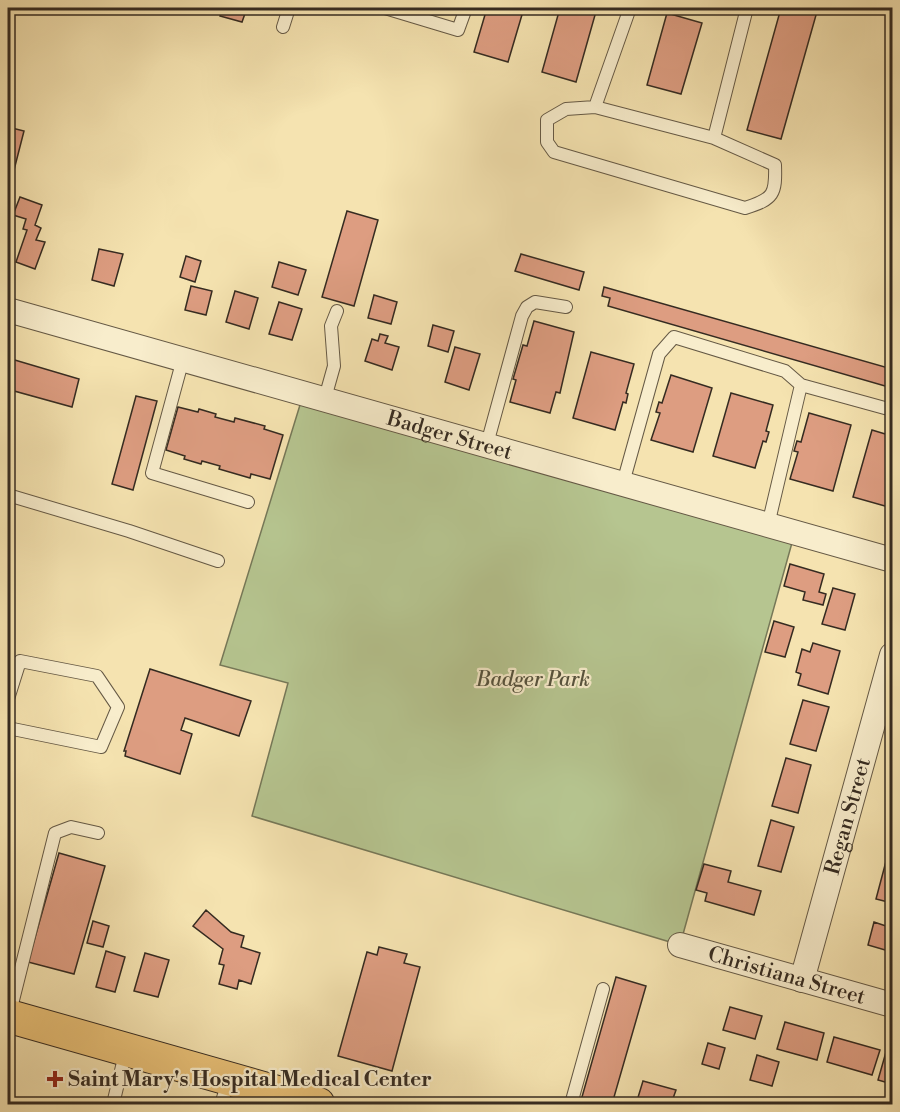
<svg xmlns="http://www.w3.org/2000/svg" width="900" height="1112" font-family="'Libre Bodoni',serif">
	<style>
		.green { fill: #b6c590; stroke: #767858; stroke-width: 1.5 }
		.building { fill: #dd9d81; stroke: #352b21; stroke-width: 1.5 }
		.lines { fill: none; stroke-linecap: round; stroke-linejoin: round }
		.lane-casing { stroke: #655945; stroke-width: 14 }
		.street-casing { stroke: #655945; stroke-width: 26 }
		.primary-casing { stroke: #352b21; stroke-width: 35 }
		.lane { stroke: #f8edcc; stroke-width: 12 }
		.street { stroke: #f8edcc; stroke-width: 24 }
		.primary { stroke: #eac278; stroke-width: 33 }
		.poi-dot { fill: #8f2418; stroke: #f8edcc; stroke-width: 2 }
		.labels { text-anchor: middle; stroke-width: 4.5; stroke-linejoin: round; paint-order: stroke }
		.street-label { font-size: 21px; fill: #352b21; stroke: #f8edcc }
		.park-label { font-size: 21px; font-style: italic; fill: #55523d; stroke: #f8edcc }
		.poi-label { font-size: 21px; font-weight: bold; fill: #352b21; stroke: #f8edcc; text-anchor: start }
	</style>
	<rect width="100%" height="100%" fill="#f5e3b0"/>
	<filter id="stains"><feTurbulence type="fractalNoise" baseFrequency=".00333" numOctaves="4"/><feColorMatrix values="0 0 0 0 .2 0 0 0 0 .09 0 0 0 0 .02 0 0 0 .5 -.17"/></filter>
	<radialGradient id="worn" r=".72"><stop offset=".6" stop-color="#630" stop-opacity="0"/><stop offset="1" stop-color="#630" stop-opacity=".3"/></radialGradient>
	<path class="green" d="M304,392L795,532L680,945L252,816L288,683L220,665Z"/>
	<path class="building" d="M223,8H247L242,22L220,16Z
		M487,8H524L508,62L474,52Z
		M560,8H597L576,82L542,72Z
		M781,8H818L781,139L747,130Z
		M667,13L702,23L681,94L647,85Z
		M8,127L24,131L13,174L8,172Z
		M20,197L42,205L35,225L41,228L36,240L45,242L35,269L16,262L27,230L23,229L26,219L13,215Z
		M347,211L378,220L354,306L322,297Z
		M99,249L123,254L114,286L92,280Z
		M521,254L584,272L579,290L515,271Z
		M186,256L201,261L195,282L180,277Z
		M279,262L306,270L298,295L272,287Z
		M191,286L212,291L206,315L185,310Z
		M604,287L892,369V388L608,306L610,298L602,296Z
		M235,291L258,298L249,329L226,322Z
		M374,295L397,302L391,324L368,318Z
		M279,302L302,309L292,340L269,334Z
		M534,321L574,332L560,393L556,392L550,413L510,402L516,380L513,379L523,345L527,346Z
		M433,325L454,331L448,352L428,346Z
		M380,334L388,336L385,343L399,347L392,370L365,361L372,339L378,341Z
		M455,347L480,354L469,390L445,382Z
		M591,352L634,364L626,393L628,394L626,403L623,402L615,430L573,418Z
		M8,358L79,379L72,407L14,391L12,397L8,396Z
		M671,375L712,388L693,452L651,440L660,413L656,412L659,402L662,403Z
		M731,393L773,405L766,431L769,432L766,442L763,441L755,468L713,456Z
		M136,396L157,401L133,490L112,484Z
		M178,407L198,412L199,409L216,414L215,417L234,422L235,418L265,426L264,429L283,435L270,479L251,474L250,478L219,469L220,466L202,461L201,464L184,459L185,456L166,450Z
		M809,413L851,425L833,491L790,479L798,452L794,451L797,441L801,442Z
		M872,430L892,436V508L853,497Z
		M790,564L824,574L819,592L826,594L823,605L803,600L805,592L784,586Z
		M833,588L855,594L845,630L822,624Z
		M774,621L794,627L785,657L765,652Z
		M813,643L840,651L828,694L798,685L801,674L796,672L802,649L810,652Z
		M150,669L251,701L239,736L185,718L181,730L192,734L180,774L125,756L126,751H124Z
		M803,700L829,707L816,751L790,744Z
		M786,758L811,765L798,813L772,806Z
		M771,820L794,827L781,872L758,866Z
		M889,850L892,851V903L876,899Z
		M59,853L105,866L74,974L28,962Z
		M704,864L731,871L728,882L761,891L754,915L705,901L707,893L696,890Z
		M206,910L231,932L244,936L241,947L260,953L251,984L239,980L237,989L219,984L224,965L219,964L223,949L193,926Z
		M93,921L109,926L103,947L87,943Z
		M874,922L892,928V952L868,945Z
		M379,947L407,954L404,963L420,967L392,1071L338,1056L367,952L377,955Z
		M106,951L125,957L115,992L96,987Z
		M145,953L169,960L158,997L134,991Z
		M616,977L646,986L612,1104H580Z
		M730,1007L762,1016L755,1039L723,1030Z
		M785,1022L824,1033L817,1060L777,1049Z
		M834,1037L880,1050L872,1075L827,1062Z
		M708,1043L725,1048L719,1069L702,1064Z
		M886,1052L892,1054V1084L878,1080Z
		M757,1055L779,1062L772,1086L750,1080Z
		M643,1081L676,1090L671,1104H636Z"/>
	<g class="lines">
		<defs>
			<path id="lane" d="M385,8L458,30L466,8
				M283,27L289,8
				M595,107L714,138L775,165C776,194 774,199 745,208L554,152L547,142V120L566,109Z
				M595,107L630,8
				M714,138L747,8
				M183,359L152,473L248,502
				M801,385L892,410
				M325,398L334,366L331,326L337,311
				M487,444L522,316L527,307L535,302L566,307
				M623,483L659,354L674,337L785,371L801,385L768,525
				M8,495L129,531L218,561
				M8,699L20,661L97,676L118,707L101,747L8,728
				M9,1016L55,833L71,827L98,833
				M113,1104L126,1050
				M221,1104L229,1080
				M571,1104L603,989"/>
			<g id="street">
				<path id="s1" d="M8,310L892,560"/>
				<path id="s2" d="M680,945L892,1005"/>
				<path id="s3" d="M802,980L892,655"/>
			</g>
			<path id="primary" d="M8,1016L318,1104"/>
		</defs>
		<use href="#lane" class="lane-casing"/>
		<use href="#street" class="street-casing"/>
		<use href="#primary" class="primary-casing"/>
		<use href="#lane" class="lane"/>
		<use href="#street" class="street"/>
		<use href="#primary" class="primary"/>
	</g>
	<path class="poi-dot" d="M52 1070h6v6h6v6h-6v6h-6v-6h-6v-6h6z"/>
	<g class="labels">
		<g class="street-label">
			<text dy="7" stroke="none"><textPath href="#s1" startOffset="459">Badger Street</textPath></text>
			<text dy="7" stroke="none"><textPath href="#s3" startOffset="170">Regan Street</textPath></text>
			<text dy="7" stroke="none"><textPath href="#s2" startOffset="111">Christiana Street</textPath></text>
		</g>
		<g class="park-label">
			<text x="533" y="686">Badger Park</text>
		</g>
		<g class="poi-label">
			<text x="68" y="1086">Saint Mary's Hospital Medical Center</text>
		</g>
	</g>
	<rect width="900" height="1112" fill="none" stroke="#f5e3b0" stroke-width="30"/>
	<rect x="9" y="9" width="882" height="1094" fill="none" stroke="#352b21" stroke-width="3"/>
	<rect x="15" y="15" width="870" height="1082" fill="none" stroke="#352b21" stroke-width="1.5"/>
	<rect width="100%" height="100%" filter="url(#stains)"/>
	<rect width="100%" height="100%" fill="url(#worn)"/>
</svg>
